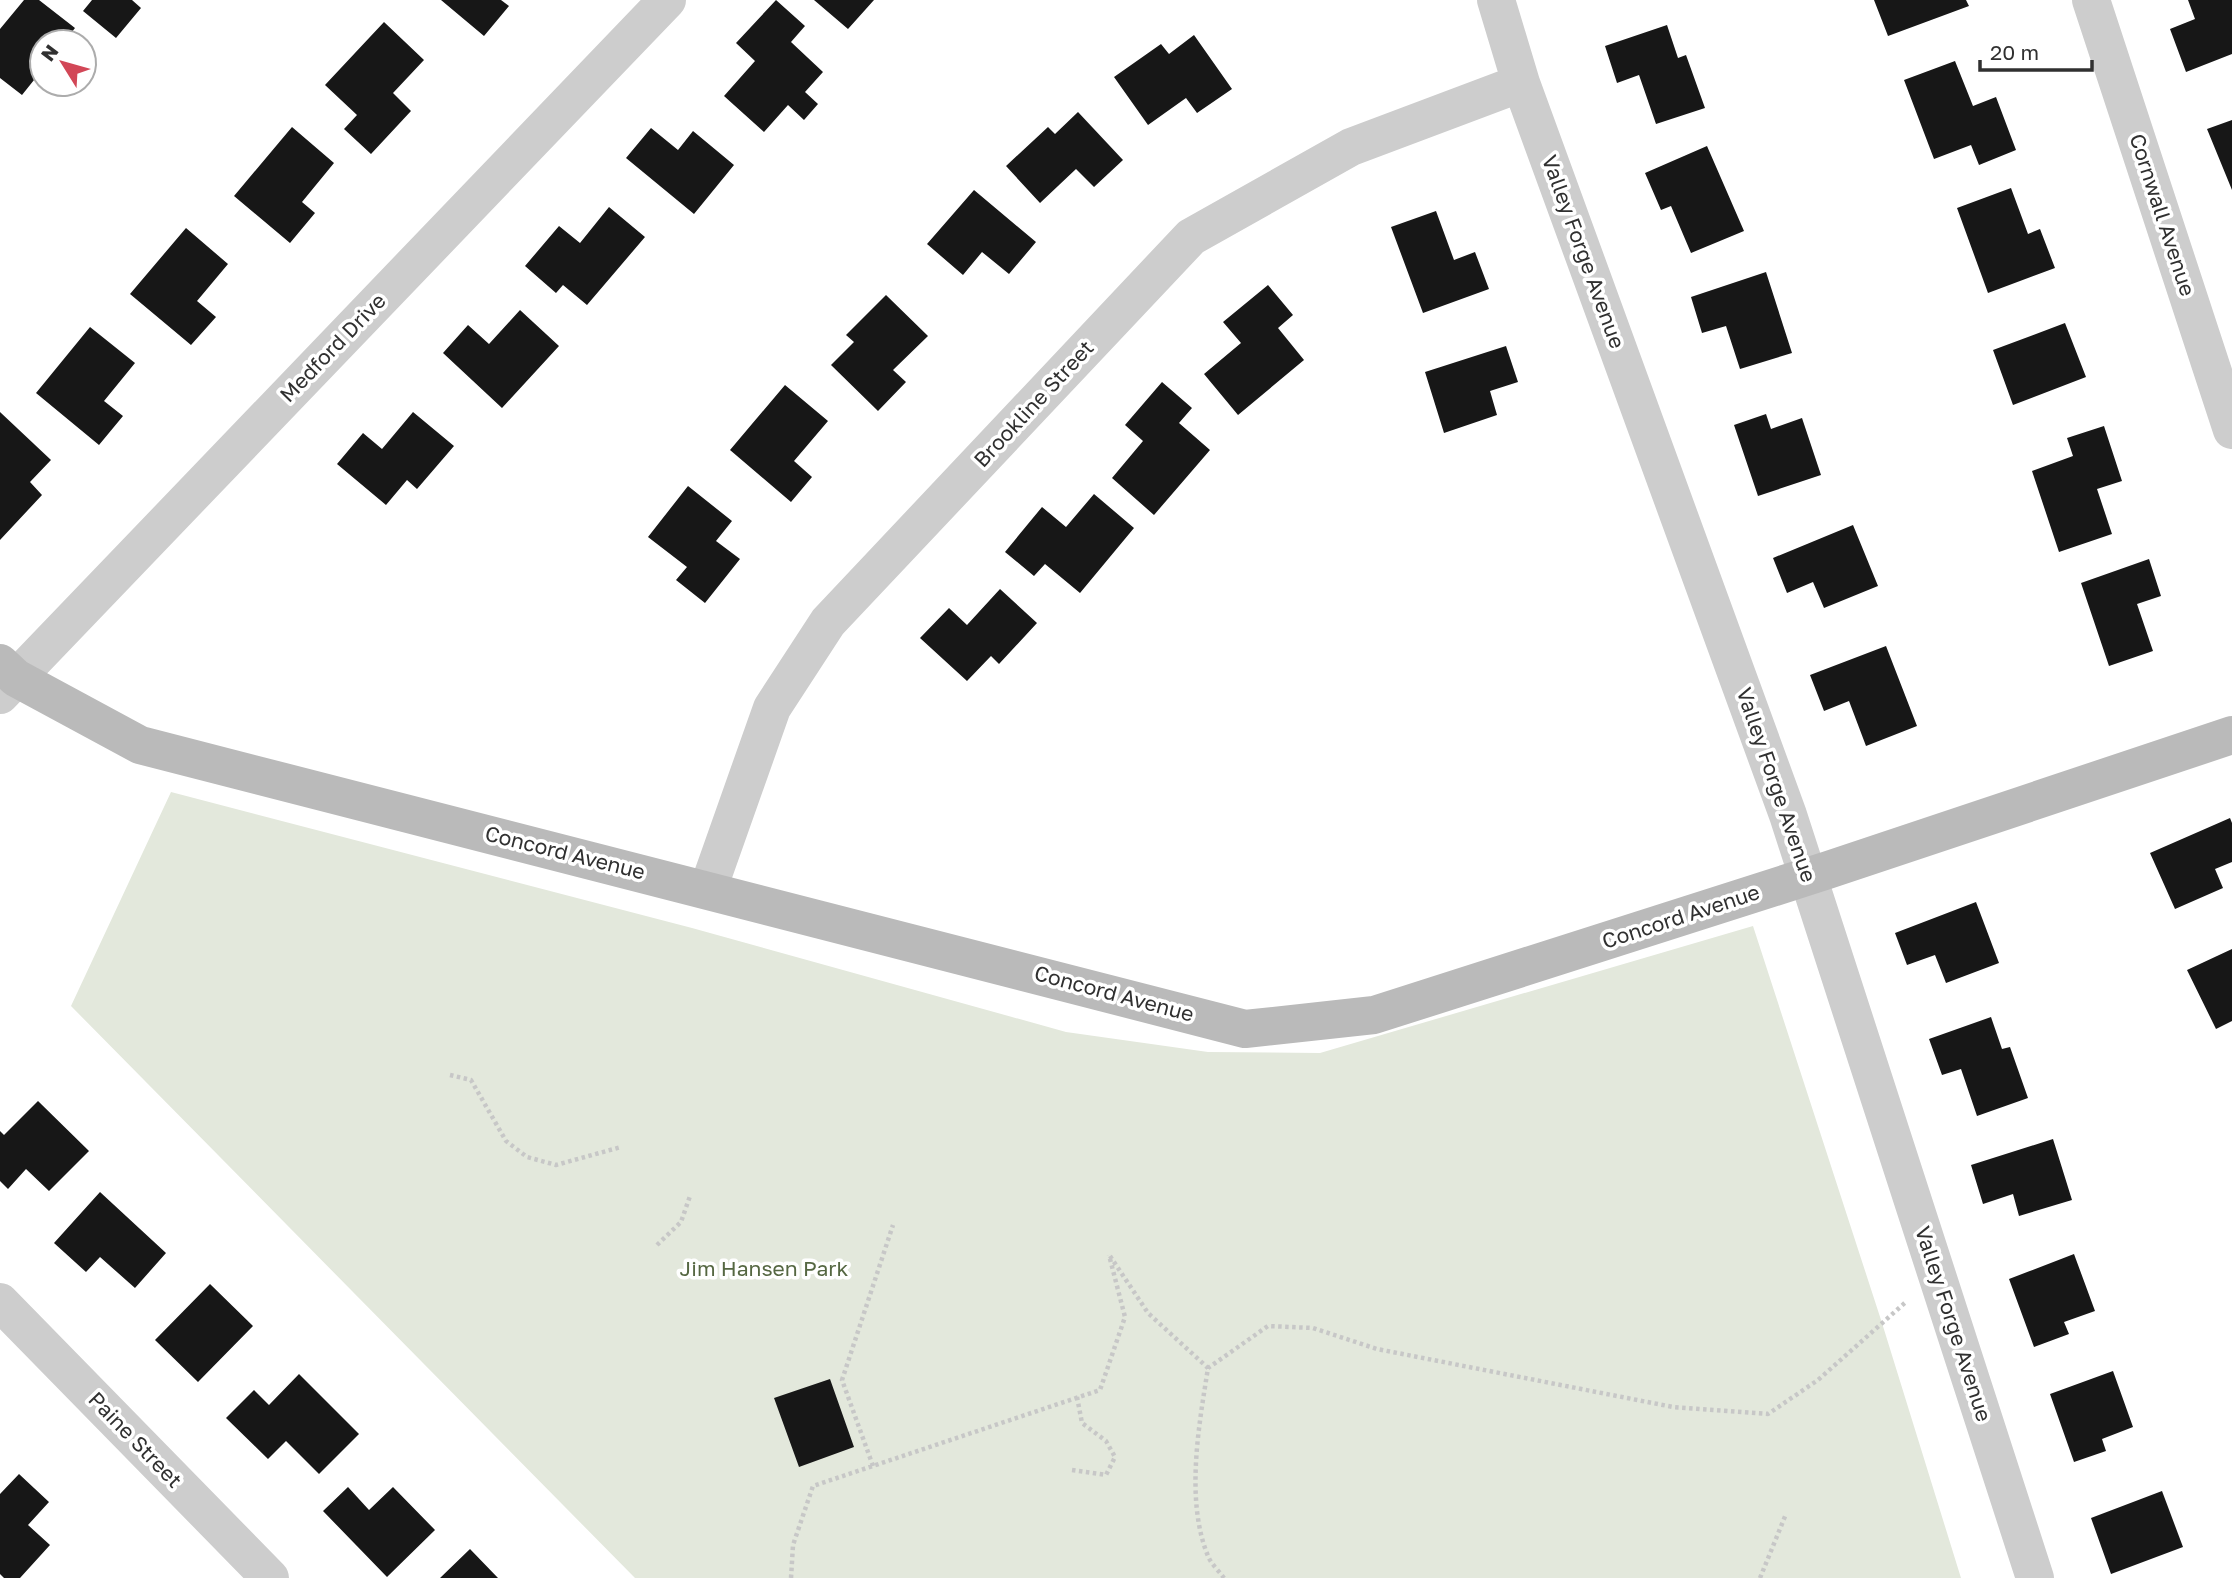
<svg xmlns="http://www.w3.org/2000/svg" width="2232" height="1578" font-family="'Golos Text',sans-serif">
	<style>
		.green { fill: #e3e8dc }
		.building { fill: #171717 }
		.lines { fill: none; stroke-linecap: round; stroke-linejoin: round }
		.path { stroke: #c7c7c7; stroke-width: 4.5; stroke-dasharray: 3.5 3.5; stroke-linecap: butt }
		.street { stroke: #cdcdcd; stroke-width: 38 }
		.secondary { stroke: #bababa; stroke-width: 38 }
		.labels { text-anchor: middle; stroke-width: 7; stroke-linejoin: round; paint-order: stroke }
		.street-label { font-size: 21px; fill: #303030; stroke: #fff }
		.park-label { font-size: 21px; fill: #556742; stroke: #fff }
	</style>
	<rect width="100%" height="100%" fill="#fff"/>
	<path class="green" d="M171,792L692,928L1066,1032L1208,1052L1320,1053L1753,926L1882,1323L1961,1578H635L71,1006Z"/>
	<path class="building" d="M24,0H39L75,28L64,42H42V70L22,95L0,78V29Z
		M92,0H132L141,8L116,38L83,11Z
		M441,0H501L509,6L484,36Z
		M776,0L805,26L791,42L823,72L805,92L818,104L804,120L788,105L764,132L724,96L755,61L736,43Z
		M814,0H874L848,29Z
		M1874,0H1966L1969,6L1888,36Z
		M2188,0H2232V54L2186,72L2170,29L2195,19Z
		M384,22L424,60L393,93L411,111L371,154L344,129L357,115L325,85Z
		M1667,25L1678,58L1686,55L1705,108L1656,124L1639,75L1617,83L1605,46Z
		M1194,35L1232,89L1197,113L1186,98L1148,125L1114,77L1161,44L1169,54Z
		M1955,61L1973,106L1996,97L2016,150L1979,165L1971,145L1934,159L1904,80Z
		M1078,112L1123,160L1094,187L1076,169L1040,203L1006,166L1048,127L1055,134Z
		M2232,120V190L2207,129Z
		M292,127L334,163L302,202L315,213L290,243L234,196Z
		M651,128L678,150L693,131L734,165L694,214L626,158Z
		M1707,146L1744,231L1691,253L1671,206L1661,210L1645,173Z
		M2011,188L2028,234L2040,229L2055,268L1988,293L1957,208Z
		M974,190L1036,242L1009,274L982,252L963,275L927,244Z
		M609,207L645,237L587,305L563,285L556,293L525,266L559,226L580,243Z
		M1436,211L1454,260L1475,252L1489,289L1423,313L1391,227Z
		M186,228L228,264L197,301L216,317L191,345L130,294Z
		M1766,272L1792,353L1740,369L1726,326L1702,333L1691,297Z
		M1268,285L1293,315L1278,328L1304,360L1238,415L1204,374L1241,343L1223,322Z
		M886,295L928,336L893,370L906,382L878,411L831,365L854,342L846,335Z
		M520,310L559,346L502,408L443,353L468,325L489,344Z
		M2065,323L2086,377L2013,405L1993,350Z
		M90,327L135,363L104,401L123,416L99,445L36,393Z
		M1506,346L1518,382L1490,391L1497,415L1444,433L1425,372Z
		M1162,382L1192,408L1179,423L1210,450L1154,515L1112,478L1143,441L1125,425Z
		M785,385L828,421L794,461L812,477L791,502L730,450Z
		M0,412L51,460L30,482L42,495L0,540Z
		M413,412L454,446L417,489L407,480L386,505L337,464L363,433L382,449Z
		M1766,414L1771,429L1802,418L1821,475L1758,496L1734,425Z
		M2104,426L2122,481L2097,489L2112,534L2059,552L2032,471L2073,456L2067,438Z
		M688,486L732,521L716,541L740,559L705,603L676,580L687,567L648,537Z
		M1094,494L1134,528L1080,593L1045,564L1034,576L1005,552L1042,507L1066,527Z
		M1853,525L1878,586L1824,608L1813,582L1787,593L1773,558Z
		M2149,559L2161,596L2137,604L2153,651L2109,666L2081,583Z
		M1000,589L1037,623L999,664L991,656L967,681L920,638L949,608L967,625Z
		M1886,646L1917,726L1866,746L1849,701L1824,711L1810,675Z
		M2230,818L2232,823V862L2215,869L2223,888L2175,909L2150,853Z
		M1976,902L1999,963L1946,983L1935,955L1907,965L1895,933Z
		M2232,949V1021L2216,1029L2187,970Z
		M1991,1017L2002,1049L2010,1047L2028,1098L1977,1116L1961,1069L1942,1075L1929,1039Z
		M38,1101L89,1151L49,1191L26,1169L8,1189L0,1181V1131L4,1135Z
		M2053,1139L2072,1200L2019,1216L2013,1194L1983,1204L1971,1165Z
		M100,1192L166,1253L135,1288L100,1257L86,1272L54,1243Z
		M2074,1254L2095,1311L2064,1322L2069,1334L2034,1347L2009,1279Z
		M210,1284L253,1326L198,1382L155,1340Z
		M2113,1371L2133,1427L2102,1439L2106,1451L2074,1462L2050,1394Z
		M299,1374L359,1434L319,1474L286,1441L268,1459L226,1418L254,1390L269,1405Z
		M830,1379L854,1447L799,1467L774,1398Z
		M19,1474L49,1502L28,1525L50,1545L20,1578H4L0,1574V1494Z
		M348,1487L369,1510L393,1487L435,1530L387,1577L323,1511Z
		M2162,1491L2183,1547L2111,1574L2091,1518Z
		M470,1549L498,1578H440Z"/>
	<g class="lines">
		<path class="path" d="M450,1075L471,1080L506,1141L527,1157L556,1165L621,1147
			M657,1245L681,1222L690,1196
			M1110,1256L1148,1313L1208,1368
			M873,1466L842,1380L893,1225
			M1072,1470L1106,1475L1115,1457L1106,1441L1082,1423L1077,1397
			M791,1578L793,1545L813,1486L1100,1390L1125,1317L1109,1255
			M1224,1578C1219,1571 1211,1564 1208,1556C1185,1500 1199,1425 1208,1368L1268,1326L1313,1328L1377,1349L1673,1407L1768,1414L1818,1380L1907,1301
			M1760,1578L1786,1514"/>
		<path class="street" d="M1496,0L1521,83L1788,815L2035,1578
			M2091,0L2232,430
			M0,695L667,0
			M708,889L772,708L828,622L1191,237L1351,147L1521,83
			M0,1302L270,1578"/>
		<path class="secondary" d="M0,663L16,678L140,745L1245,1029L1374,1015L1828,870L2232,735"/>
	</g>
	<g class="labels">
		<g class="street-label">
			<text transform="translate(2162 215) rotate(72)" y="7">Cornwall Avenue</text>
			<text transform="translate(1583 252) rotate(70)" y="7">Valley Forge Avenue</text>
			<text transform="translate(333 348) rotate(-46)" y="7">Medford Drive</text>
			<text transform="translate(1034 404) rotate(-47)" y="7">Brookline Street</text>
			<text transform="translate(1776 785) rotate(71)" y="7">Valley Forge Avenue</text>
			<text transform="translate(565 853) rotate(14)" y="7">Concord Avenue</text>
			<text transform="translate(1681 917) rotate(-18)" y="7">Concord Avenue</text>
			<text transform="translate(1114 994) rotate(15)" y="7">Concord Avenue</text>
			<text transform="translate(1953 1324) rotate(72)" y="7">Valley Forge Avenue</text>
			<text transform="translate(135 1440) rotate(46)" y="7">Paine Street</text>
		</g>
		<g class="park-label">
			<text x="764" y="1276">Jim Hansen Park</text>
		</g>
	</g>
	<g transform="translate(63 63) rotate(307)"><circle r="33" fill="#ffffff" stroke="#acacac" stroke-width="2"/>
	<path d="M0-5L12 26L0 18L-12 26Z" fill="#d24757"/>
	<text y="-10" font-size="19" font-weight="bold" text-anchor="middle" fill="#303030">N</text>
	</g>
	<path d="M1980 60v10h112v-10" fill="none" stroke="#303030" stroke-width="3.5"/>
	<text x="1990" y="60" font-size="21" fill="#303030" stroke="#ffffff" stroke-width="5" paint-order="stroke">20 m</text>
</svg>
